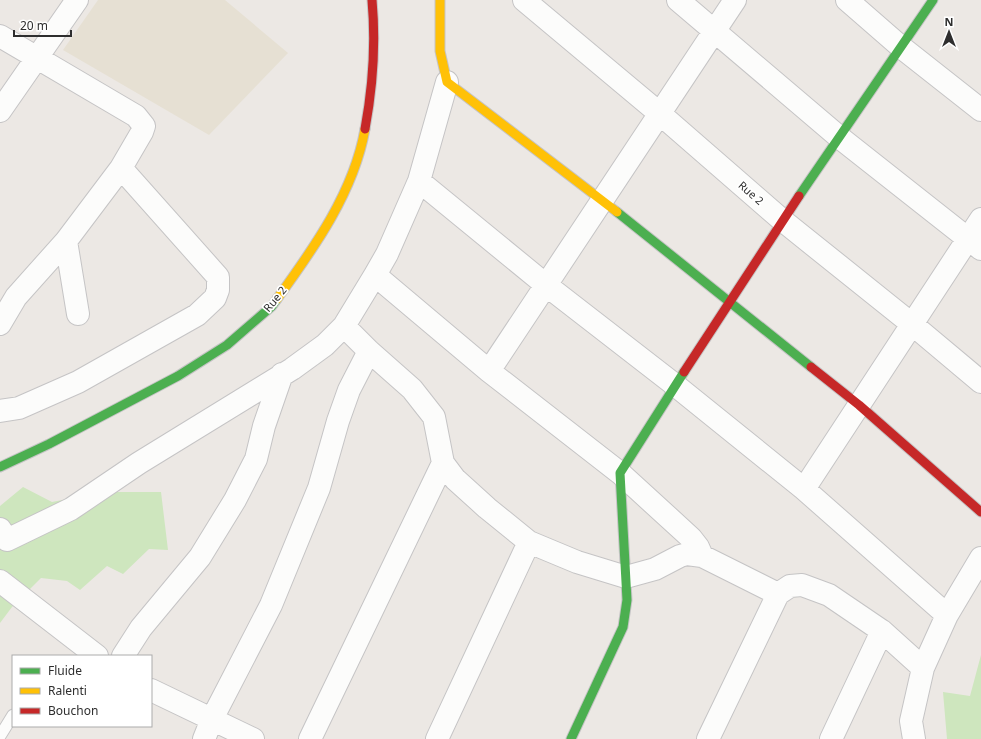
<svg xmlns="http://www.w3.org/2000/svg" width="981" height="739" font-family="'Noto Sans',sans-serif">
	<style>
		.education { fill: #e6e0d3 }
		.green { fill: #cee6be }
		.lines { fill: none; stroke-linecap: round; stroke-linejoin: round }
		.lane-casing { stroke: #c5c4c5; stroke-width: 13 }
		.street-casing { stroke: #c5c4c5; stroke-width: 24 }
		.fast-casing { stroke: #c5c4c5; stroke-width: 11 }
		.slow-casing { stroke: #c5c4c5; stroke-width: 11 }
		.jam-casing { stroke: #c5c4c5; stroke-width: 11 }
		.lane { stroke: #fcfcfb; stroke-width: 11 }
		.street { stroke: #fcfcfb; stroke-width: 22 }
		.fast { stroke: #4caf50; stroke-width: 9 }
		.slow { stroke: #ffc107; stroke-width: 9 }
		.jam { stroke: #c62828; stroke-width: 9 }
		.labels { text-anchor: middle; stroke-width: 3.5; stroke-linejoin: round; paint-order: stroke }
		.street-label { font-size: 11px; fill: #2e2e2e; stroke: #fff }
	</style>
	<rect width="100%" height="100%" fill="#ece8e4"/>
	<path class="education" d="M98,0H225L288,53L209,135L63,50Z"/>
	<path class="green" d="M23,487L52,502L93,494L114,492H161L168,550L149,549L123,574L107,566L80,590L67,581L41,578L12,607L0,623V506Z
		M981,655V739H947L943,692L970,696Z"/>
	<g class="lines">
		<defs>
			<path id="lane" d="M0,736L13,715"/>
			<path id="street" d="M524,0L659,113L782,220L913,325L981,382
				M678,0L839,137L981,249
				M847,0L901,47L981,110
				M0,36L136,116L144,126L142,132L121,168L66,241L16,297L0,324
				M447,82L419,181L387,254L375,275L489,371L620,473L691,538L698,547L702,556
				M0,111L77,0
				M419,181L546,285L675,385L804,489L947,615
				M66,241L78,314
				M375,275L344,326L369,351L412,389L434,417L443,463L455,479L487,508L529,542L577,562L626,577L655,569L680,556L687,554L702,556L778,594
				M489,371L735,0
				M0,411L19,408L78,382L197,315L215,298L218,290V277L121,168
				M804,489L981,219
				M0,529L7,540L71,509L139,463L292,369L325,345L344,326
				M0,581L97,656
				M123,656L141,628L200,557L235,500L256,459L264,426L282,374
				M151,690L253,739
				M204,739L212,719L271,605L319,488L338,421L349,390L369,351
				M310,739L443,463
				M437,739L529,542
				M708,739L778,594L790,586L802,585L829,595L882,631L923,668
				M831,739L882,631
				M914,739L911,721L923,668L947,615L981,558"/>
			<path id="fast" d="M799,196L933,0
				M617,212L811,367
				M0,467L49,444L178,376L227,345L272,306L277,299
				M571,739L623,627L627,600L620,473L684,372"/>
			<path id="slow" d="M440,0V51L447,82L617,212
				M277,299C314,248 354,192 365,129"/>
			<path id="jam" d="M365,129C373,86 376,44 372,0
				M811,367L859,405L981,512
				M684,372L799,196"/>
		</defs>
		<use href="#lane" class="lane-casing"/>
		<use href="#street" class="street-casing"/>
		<use href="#fast" class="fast-casing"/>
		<use href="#slow" class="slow-casing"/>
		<use href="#jam" class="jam-casing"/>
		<use href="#lane" class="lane"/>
		<use href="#street" class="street"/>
		<use href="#fast" class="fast"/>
		<use href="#slow" class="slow"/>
		<use href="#jam" class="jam"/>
	</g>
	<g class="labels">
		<g class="street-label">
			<text transform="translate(751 193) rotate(41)" y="4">Rue 2</text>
			<text transform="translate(275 299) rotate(-50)" y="4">Rue 2</text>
		</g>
	</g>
	<rect x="12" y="655" width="140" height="72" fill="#ffffff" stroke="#ababab"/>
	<rect x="20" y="668" width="20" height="6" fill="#4caf50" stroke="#ababab"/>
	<text x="48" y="675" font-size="12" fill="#2e2e2e">Fluide</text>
	<rect x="20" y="688" width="20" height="6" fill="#ffc107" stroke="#ababab"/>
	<text x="48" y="695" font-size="12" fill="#2e2e2e">Ralenti</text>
	<rect x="20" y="708" width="20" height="6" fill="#c62828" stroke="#ababab"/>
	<text x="48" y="715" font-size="12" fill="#2e2e2e">Bouchon</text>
	<g transform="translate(949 32)" stroke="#ffffff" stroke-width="3" paint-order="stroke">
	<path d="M0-3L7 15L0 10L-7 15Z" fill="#2e2e2e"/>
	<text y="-6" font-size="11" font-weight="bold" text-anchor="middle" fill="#2e2e2e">N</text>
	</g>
	<path d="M14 30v6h57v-6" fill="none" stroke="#2e2e2e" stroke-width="2"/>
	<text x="20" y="30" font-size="12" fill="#2e2e2e" stroke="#ffffff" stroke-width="3" paint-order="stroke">20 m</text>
</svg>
